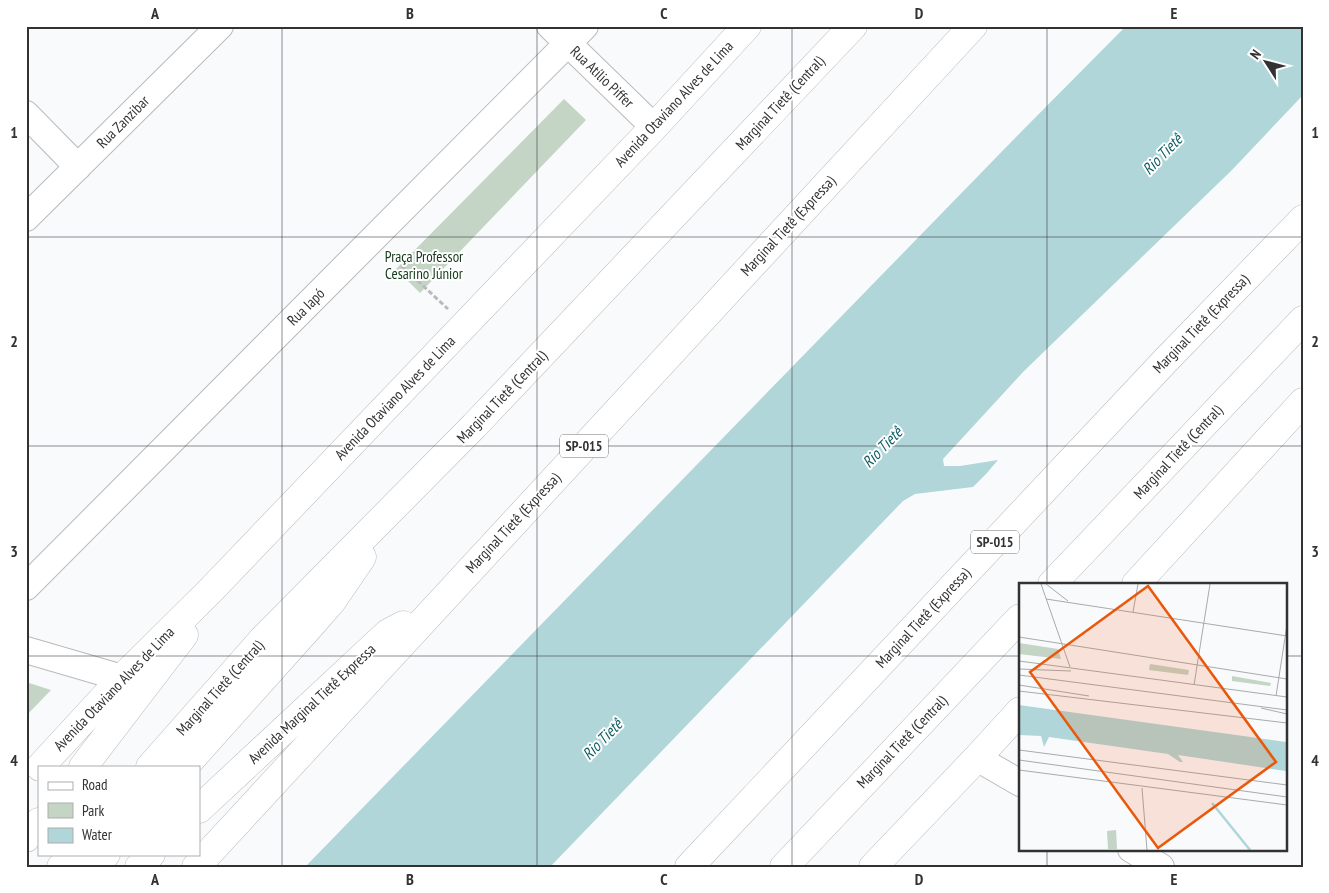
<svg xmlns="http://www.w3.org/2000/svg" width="1329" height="893" font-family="'PT Sans Narrow',sans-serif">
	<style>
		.green { fill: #c4d4c5 }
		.water { fill: #b0d6d9 }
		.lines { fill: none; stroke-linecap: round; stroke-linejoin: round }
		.minor-casing { stroke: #b9babc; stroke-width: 28 }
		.highway-casing { stroke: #b9babc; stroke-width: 29 }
		.path { stroke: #bababc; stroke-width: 3; stroke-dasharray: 5 2.5; stroke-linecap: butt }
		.minor { stroke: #fff; stroke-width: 26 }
		.highway { stroke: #fff; stroke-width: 28 }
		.grid { fill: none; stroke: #323233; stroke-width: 1; stroke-opacity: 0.55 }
		.labels { text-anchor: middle; stroke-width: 4; stroke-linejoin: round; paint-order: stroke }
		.shield { fill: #fff; stroke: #707070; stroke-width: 1 }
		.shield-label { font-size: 14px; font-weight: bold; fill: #323233 }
		.street-label { font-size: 15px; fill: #323233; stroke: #fff }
		.park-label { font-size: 15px; fill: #143919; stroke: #fff }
		.water-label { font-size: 16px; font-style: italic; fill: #105f63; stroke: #fff }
		.inset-river { fill: none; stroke: #b0d6d9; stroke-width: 2.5 }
		.inset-road { fill: none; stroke: #a9aaac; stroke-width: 1 }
		.view { fill: #e8590c; fill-opacity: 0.15; stroke: #e8590c; stroke-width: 2.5 }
		.inset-edge { fill: none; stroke: #323233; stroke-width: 2.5 }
		.neatline { fill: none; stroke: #323233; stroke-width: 2 }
		.grid-label { font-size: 16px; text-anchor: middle; font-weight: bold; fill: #323233 }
	</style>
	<rect width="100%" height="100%" fill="#f9fafc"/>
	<path class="green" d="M564,99L586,120L420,293L396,269Z
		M26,682L51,690L26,716Z"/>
	<path class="water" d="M1126,26H1303V95L1232,170L1024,371L943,459L944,466H960L998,460L986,474L973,487L915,494L903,501L550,867H305L1019,134Z"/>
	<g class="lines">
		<defs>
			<path id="minor" d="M550,26L654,127
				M26,114L78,167
				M26,218L220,26
				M26,587L585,26
				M26,650L122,678
				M977,758L1020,783
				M1131,849L1161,867"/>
			<path id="highway" d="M1052,584L1303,320
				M1136,584L1303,402
				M40,767L122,678L210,591L654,127L747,26
				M83,767L184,635
				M150,767L263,639L474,426L853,26
				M184,767L312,624L332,601L362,557
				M199,809L388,633L403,625
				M26,838L39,822
				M61,867L72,854
				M94,867L106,854
				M139,867L151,854
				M196,867L973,26
				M689,867L1167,359L1303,219
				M784,867L1020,618
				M873,867L977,758L1020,711"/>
		</defs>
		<use href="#minor" class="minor-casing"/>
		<use href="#highway" class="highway-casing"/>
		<path class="path" d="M390,255L448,309"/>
		<use href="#minor" class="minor"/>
		<use href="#highway" class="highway"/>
	</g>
	<path class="grid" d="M282,26V867M537,26V867M792,26V867M1047,26V584M26,237H1303M26,446H1303M26,656H1020M1285,656H1303M1047,849V867"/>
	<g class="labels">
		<g class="shield">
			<rect x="560" y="434.5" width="48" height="23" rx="4"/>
			<rect x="971" y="530.5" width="48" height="23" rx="4"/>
		</g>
		<g class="shield-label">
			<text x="584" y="451">SP-015</text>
			<text x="995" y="547">SP-015</text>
		</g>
		<g class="street-label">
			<text transform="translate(602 77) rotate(44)" y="5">Rua Atílio Piffer</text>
			<text transform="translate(780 103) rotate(-47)" y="5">Marginal Tietê (Central)</text>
			<text transform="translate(674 104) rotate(-47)" y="5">Avenida Otaviano Alves de Lima</text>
			<text transform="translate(123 122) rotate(-45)" y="5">Rua Zanzibar</text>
			<text transform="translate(788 226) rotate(-47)" y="5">Marginal Tietê (Expressa)</text>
			<text transform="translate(306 307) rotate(-45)" y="5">Rua Iapó</text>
			<text transform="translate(1201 324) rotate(-46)" y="5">Marginal Tietê (Expressa)</text>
			<text transform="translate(502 397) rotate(-46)" y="5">Marginal Tietê (Central)</text>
			<text transform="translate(395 398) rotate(-46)" y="5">Avenida Otaviano Alves de Lima</text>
			<text transform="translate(1178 452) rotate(-47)" y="5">Marginal Tietê (Central)</text>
			<text transform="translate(513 523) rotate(-47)" y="5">Marginal Tietê (Expressa)</text>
			<text transform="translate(923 618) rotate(-47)" y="5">Marginal Tietê (Expressa)</text>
			<text transform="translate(220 688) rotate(-48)" y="5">Marginal Tietê (Central)</text>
			<text transform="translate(114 689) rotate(-46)" y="5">Avenida Otaviano Alves de Lima</text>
			<text transform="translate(312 704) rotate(-43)" y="5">Avenida Marginal Tietê Expressa</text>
			<text transform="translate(902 742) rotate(-46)" y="5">Marginal Tietê (Central)</text>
		</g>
		<g class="park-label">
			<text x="424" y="262">Praça Professor<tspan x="424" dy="17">Cesarino Júnior</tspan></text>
		</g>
		<g class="water-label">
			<text transform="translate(1162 154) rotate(-46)" y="6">Rio Tietê</text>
			<text transform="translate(882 447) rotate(-46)" y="6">Rio Tietê</text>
			<text transform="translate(602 739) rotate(-46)" y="6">Rio Tietê</text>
		</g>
	</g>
	<g transform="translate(1019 583)">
		<rect width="268" height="268" fill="#f9fafc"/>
		<path d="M0,60L39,66L42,76L0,71ZM131,81L170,87L169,92L130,87ZM213,93L252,100L251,103L213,98ZM97,247L98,266H89L88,248Z" fill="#c4d4c5"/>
		<path d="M0,122L267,159V188L159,172L164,179H161L149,171L30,154L25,164L22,153L0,152Z" fill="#b0d6d9"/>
		<path class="inset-river" d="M193,220L231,267"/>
		<path class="inset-road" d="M22,1L51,84M27,1L49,18M27,16L268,53M114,29L119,1M0,54L268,96M0,78L268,114M0,86L52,88M0,92L268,127M0,102L70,113M175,102L191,1M0,108L268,140M257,113L268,42M242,125L268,131M0,167L268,202M0,177L268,214M0,187L268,222M123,205L128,267"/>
		<path class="view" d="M129,3L257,179L139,265L11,89Z"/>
		<rect width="268" height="268" class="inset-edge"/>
	</g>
	<rect width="1329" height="893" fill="none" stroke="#ffffff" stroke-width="55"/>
	<rect x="38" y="766" width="162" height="90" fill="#ffffff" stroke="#adadad"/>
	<rect x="48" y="782" width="25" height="8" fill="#ffffff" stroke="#adadad"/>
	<text x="82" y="790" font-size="15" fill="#323233">Road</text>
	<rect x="48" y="803" width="25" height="15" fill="#c4d4c5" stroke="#adadad"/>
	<text x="82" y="816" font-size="15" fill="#323233">Park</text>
	<rect x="48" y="828" width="25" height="15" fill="#b0d6d9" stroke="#adadad"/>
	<text x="82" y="840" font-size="15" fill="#323233">Water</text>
	<g transform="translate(1266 62) rotate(306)" stroke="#ffffff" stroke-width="4" paint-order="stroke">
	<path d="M0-4L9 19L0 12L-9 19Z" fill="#323233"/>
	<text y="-8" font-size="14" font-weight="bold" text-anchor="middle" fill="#323233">N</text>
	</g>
	<rect x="28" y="28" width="1274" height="838" class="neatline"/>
	<g class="grid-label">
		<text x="155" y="19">A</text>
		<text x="410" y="19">B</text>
		<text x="664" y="19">C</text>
		<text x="919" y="19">D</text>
		<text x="1174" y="19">E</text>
		<text x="14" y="138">1</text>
		<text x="1315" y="138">1</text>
		<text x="14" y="347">2</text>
		<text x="1315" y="347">2</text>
		<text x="14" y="557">3</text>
		<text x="1315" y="557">3</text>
		<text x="14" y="766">4</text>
		<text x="1315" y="766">4</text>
		<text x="155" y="885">A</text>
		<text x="410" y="885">B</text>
		<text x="664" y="885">C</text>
		<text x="919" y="885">D</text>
		<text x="1174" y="885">E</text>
	</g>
</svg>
